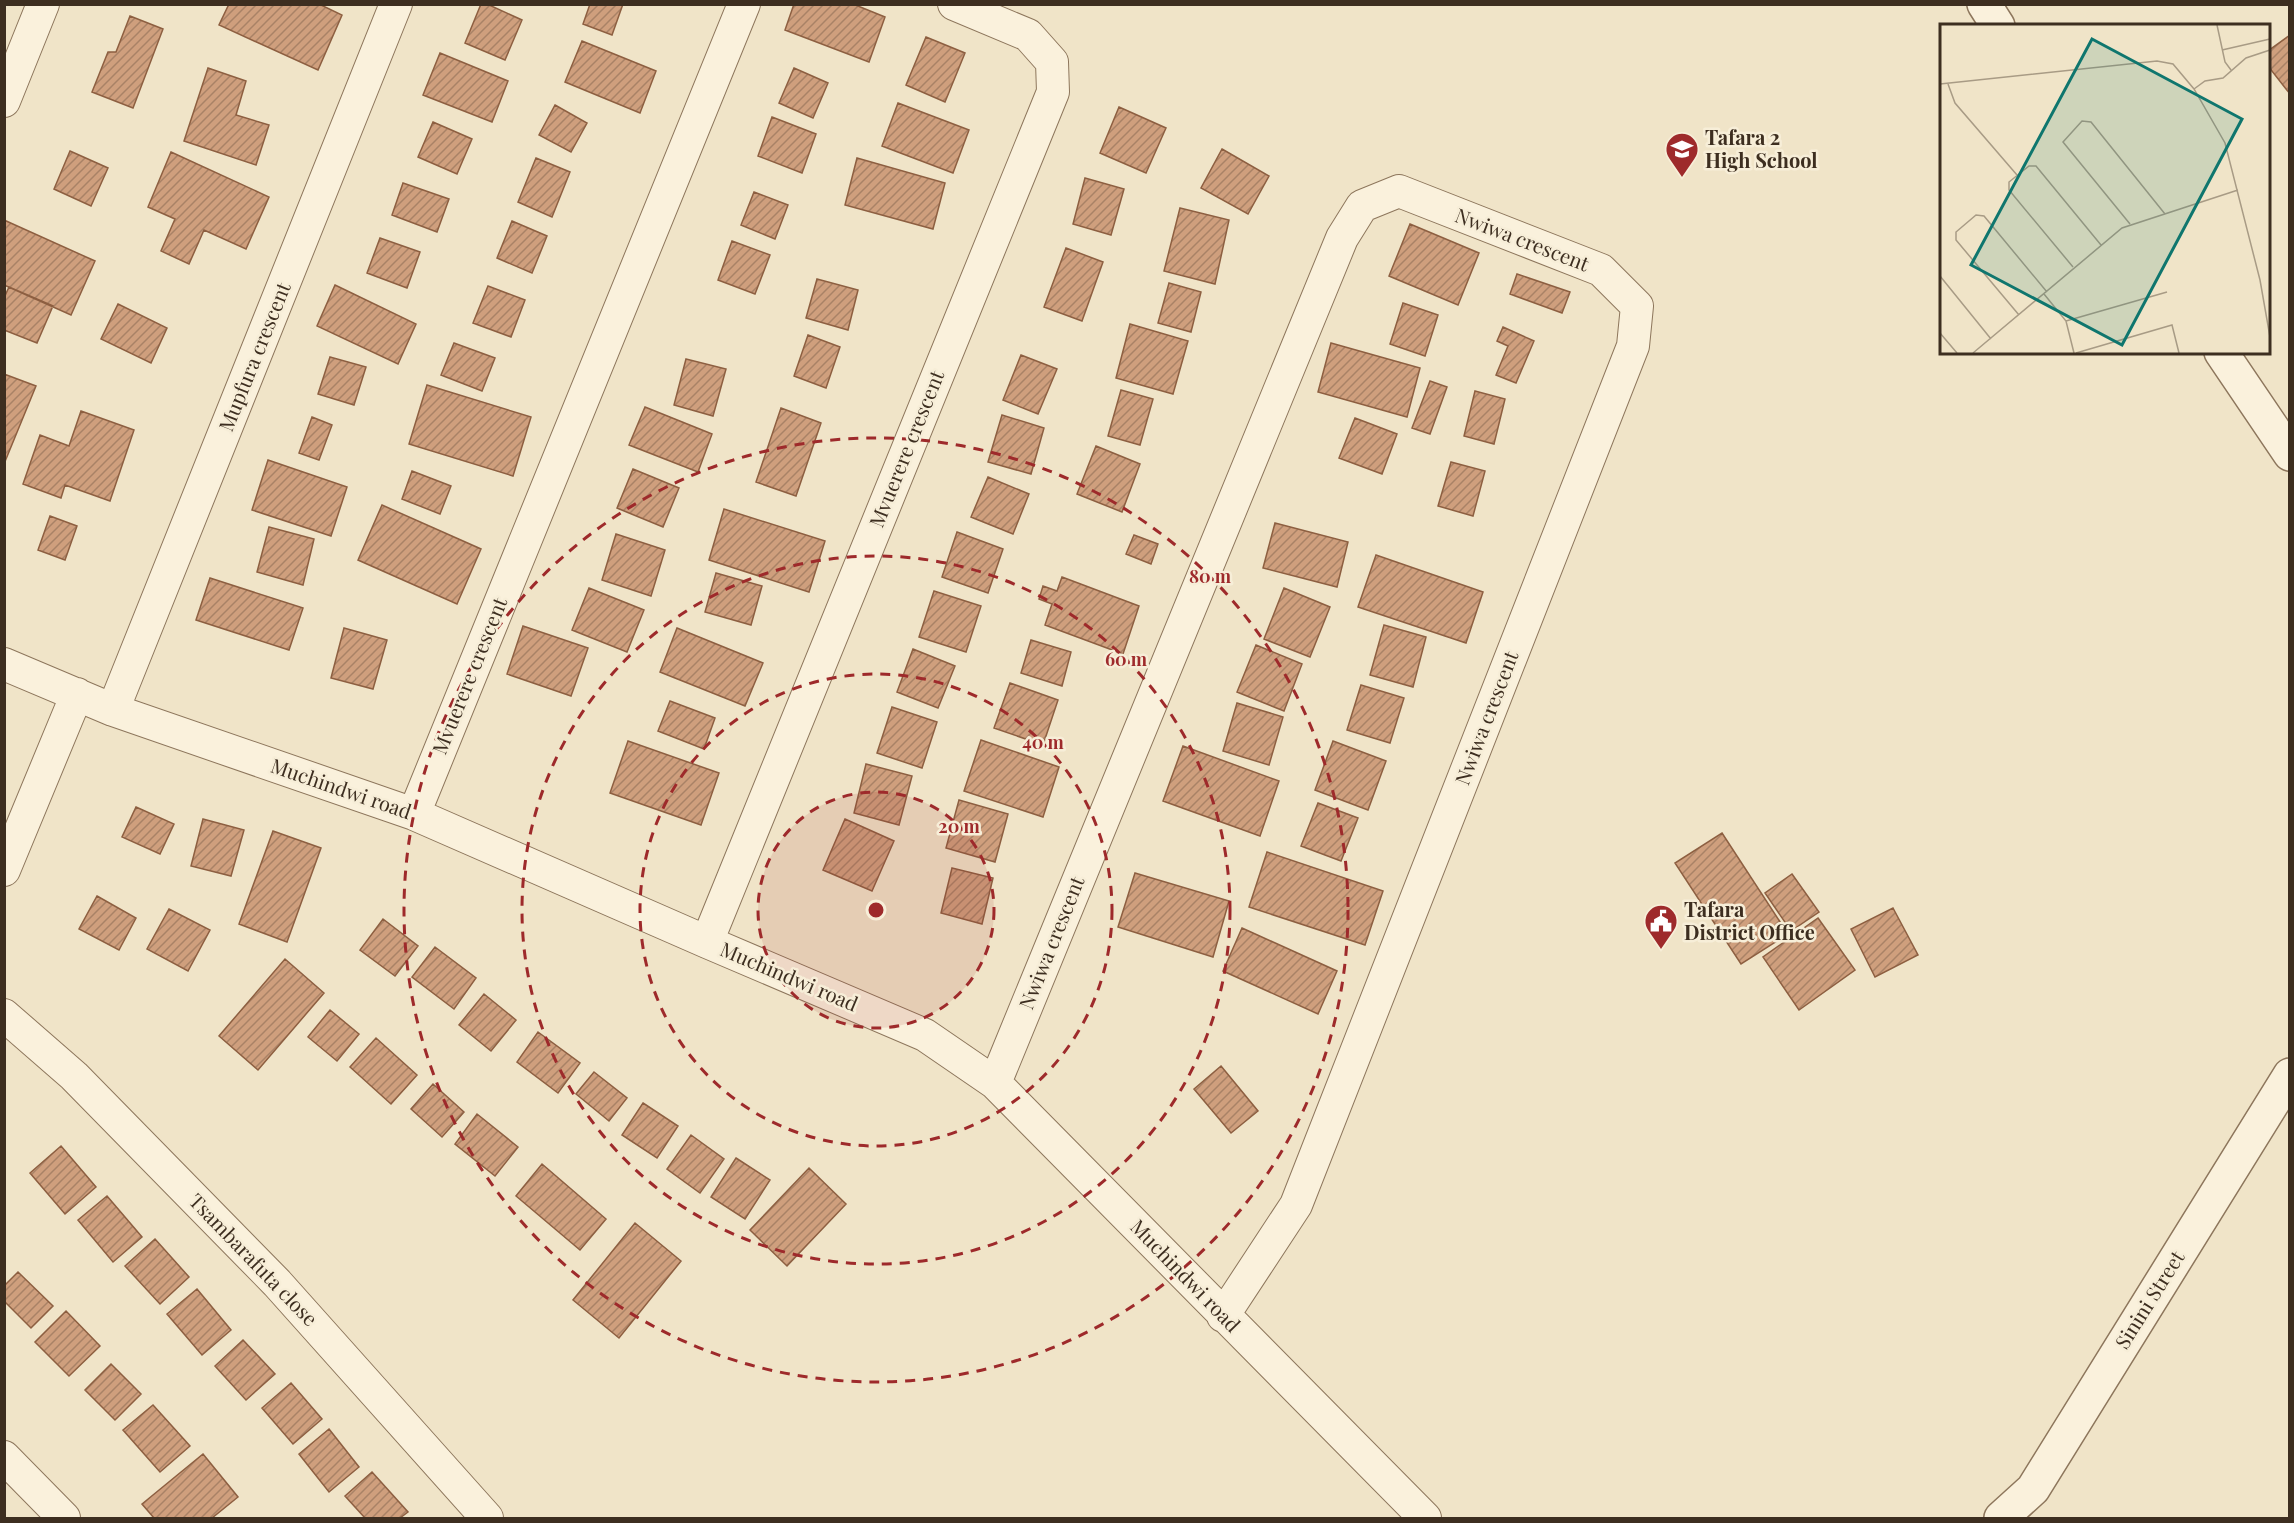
<svg xmlns="http://www.w3.org/2000/svg" width="2294" height="1523" font-family="'Playfair Display',serif">
	<style>
		.building { fill: url(#building-hatch); stroke: #8d5f41; stroke-width: 1.5 }
		.lines { fill: none; stroke-linecap: round; stroke-linejoin: round }
		.minor-casing { stroke: #8d765c; stroke-width: 34 }
		.tertiary-casing { stroke: #8d765c; stroke-width: 36 }
		.minor { stroke: #faf1dc; stroke-width: 32 }
		.tertiary { stroke: #faf1dc; stroke-width: 33 }
		.ring { fill: none; stroke: #9e2a2b; stroke-width: 3; stroke-dasharray: 10 8 }
		.labels { text-anchor: middle; stroke-width: 5; stroke-linejoin: round; paint-order: stroke }
		.poi-label { font-size: 20px; font-weight: bold; fill: #3d2e20; stroke: #f7eed8; text-anchor: start }
		.street-label { font-size: 20px; fill: #3d2e20; stroke: #f7eed8 }
		.inset-road { fill: none; stroke: #a89b85; stroke-width: 1.5 }
		.view { fill: #0f766e; fill-opacity: 0.15; stroke: #0f766e; stroke-width: 3 }
		.inset-edge { fill: none; stroke: #3d2e20; stroke-width: 3 }
		.centre { fill: #9e2a2b; stroke: #f7eed8; stroke-width: 3 }
		.ring-label { font-size: 18px; text-anchor: middle; font-weight: bold; fill: #9e2a2b; stroke: #f7eed8; stroke-width: 5; stroke-linejoin: round; paint-order: stroke }
	</style>
	<defs>
		<pattern id="building-hatch" width="6" height="6" patternUnits="userSpaceOnUse" patternTransform="scale(1.5)"><rect width="6" height="6" fill="#cf9f7d"/><path d="M-1 1l2-2M0 6l6-6M5 7l2-2" fill="none" stroke="#a98266"/></pattern>
	</defs>
	<rect width="100%" height="100%" fill="#f0e4c8"/>
	<path class="building" d="M229,4H319L342,15L318,70L219,25Z
		M481,4H487L522,20L505,60L465,43Z
		M590,4H623L612,35L583,24Z
		M794,4H853L885,17L869,62L785,30Z
		M130,16L163,29L133,108L92,92L108,52H116Z
		M2290,35V94L2268,66V51Z
		M926,37L965,53L945,102L906,85Z
		M582,41L656,71L640,113L565,82Z
		M440,53L508,81L492,122L423,95Z
		M208,68L246,81L236,115L269,125L256,165L184,141Z
		M794,68L828,83L813,118L779,103Z
		M898,103L969,130L953,173L882,146Z
		M555,105L587,123L571,152L539,135Z
		M1119,107L1166,128L1146,173L1100,153Z
		M772,117L816,134L802,173L758,156Z
		M433,122L472,139L457,174L418,157Z
		M1222,149L1269,176L1248,214L1201,188Z
		M70,151L108,168L91,206L54,189Z
		M171,152L269,197L246,249L204,230L189,264L161,251L175,219L148,207Z
		M536,158L570,172L552,217L518,202Z
		M857,158L945,183L933,229L845,205Z
		M1085,178L1124,189L1111,235L1073,224Z
		M403,183L449,199L437,232L392,215Z
		M754,192L788,205L775,239L741,225Z
		M1180,208L1229,220L1215,284L1164,271Z
		M4,220L95,261L71,315L4,285Z
		M512,221L547,236L532,273L497,258Z
		M1410,224L1479,253L1458,305L1389,276Z
		M380,238L420,252L407,288L367,273Z
		M732,241L770,255L755,294L718,280Z
		M1066,248L1103,262L1082,321L1044,307Z
		M1517,274L1570,292L1562,313L1510,294Z
		M817,279L858,290L848,330L806,318Z
		M1169,283L1201,292L1191,332L1158,323Z
		M335,285L416,324L398,364L317,326Z
		M488,286L525,300L511,337L473,323Z
		M9,287L53,306L37,343L4,330V298Z
		M1403,303L1438,315L1425,356L1390,344Z
		M118,304L167,328L151,363L101,339Z
		M1130,324L1188,341L1173,394L1116,378Z
		M1503,327L1534,341L1516,383L1496,375L1508,346L1497,341Z
		M808,335L840,347L826,388L794,376Z
		M454,343L495,358L482,391L441,375Z
		M1331,343L1420,368L1407,417L1318,392Z
		M1021,355L1057,369L1038,414L1003,400Z
		M330,357L366,367L354,405L318,394Z
		M686,359L726,369L713,416L674,405Z
		M4,374L36,386L4,464Z
		M1430,381L1447,387L1430,434L1412,428Z
		M427,385L531,417L513,476L409,444Z
		M1121,390L1153,399L1140,445L1108,436Z
		M1475,391L1505,399L1494,444L1464,436Z
		M645,407L712,434L698,472L629,445Z
		M781,408L821,423L796,496L756,482Z
		M81,411L134,430L110,501L65,485L61,498L23,484L40,435L69,446Z
		M1002,415L1044,428L1031,474L988,462Z
		M312,417L332,425L319,460L299,453Z
		M1355,418L1397,434L1382,474L1339,458Z
		M1096,446L1140,464L1122,512L1077,494Z
		M268,460L347,487L331,536L252,510Z
		M1451,462L1485,471L1473,516L1438,506Z
		M633,469L679,488L663,527L617,508Z
		M412,471L451,486L440,514L402,499Z
		M988,477L1029,494L1013,534L971,517Z
		M382,505L481,549L457,604L358,560Z
		M724,509L825,541L809,592L709,560Z
		M50,516L77,526L65,560L38,550Z
		M1275,523L1348,542L1337,587L1263,568Z
		M269,527L314,539L303,585L257,572Z
		M957,532L1003,549L988,593L942,577Z
		M616,534L665,550L651,596L602,580Z
		M1134,535L1158,544L1151,564L1126,554Z
		M1376,555L1483,592L1466,643L1358,607Z
		M716,573L762,586L751,625L705,612Z
		M1062,577L1139,606L1123,654L1045,625L1052,604L1039,599L1043,586L1057,591Z
		M210,578L303,608L289,650L196,620Z
		M589,588L644,610L627,652L572,630Z
		M1284,588L1330,607L1310,657L1264,639Z
		M934,591L981,606L966,652L919,637Z
		M1384,625L1426,637L1413,687L1370,675Z
		M523,626L588,648L571,696L507,674Z
		M344,628L387,640L373,689L331,678Z
		M677,628L763,663L745,706L660,672Z
		M1031,640L1071,652L1062,686L1021,673Z
		M1256,645L1302,664L1284,711L1237,692Z
		M913,649L955,666L938,708L897,692Z
		M1010,683L1058,700L1043,745L994,728Z
		M1361,685L1404,698L1390,743L1347,730Z
		M670,701L715,718L704,749L658,731Z
		M1237,703L1283,717L1269,765L1223,751Z
		M892,707L937,722L922,768L877,753Z
		M981,740L1059,767L1043,817L964,791Z
		M628,741L719,773L701,825L610,793Z
		M1333,741L1386,761L1368,810L1315,790Z
		M1183,746L1279,781L1260,836L1163,801Z
		M866,764L912,776L899,825L854,813Z
		M959,800L1008,814L995,862L946,848Z
		M1318,803L1358,818L1341,861L1301,846Z
		M136,807L174,824L160,854L122,837Z
		M203,819L244,830L231,876L191,866Z
		M845,819L894,841L872,891L823,870Z
		M273,831L321,848L287,942L239,924Z
		M1722,833L1788,934L1741,964L1675,863Z
		M1267,852L1383,891L1365,945L1249,907Z
		M952,868L993,878L982,924L941,913Z
		M1135,873L1229,901L1213,957L1118,927Z
		M1792,874L1819,912L1791,931L1765,893Z
		M97,896L136,918L119,950L79,929Z
		M1893,908L1918,955L1875,977L1851,929Z
		M169,909L210,930L188,971L147,949Z
		M1818,918L1855,970L1799,1010L1763,957Z
		M383,919L418,946L395,976L360,950Z
		M1242,928L1337,971L1318,1014L1223,971Z
		M435,947L476,978L454,1009L412,977Z
		M285,959L324,993L258,1070L219,1036Z
		M484,994L516,1020L491,1051L459,1025Z
		M330,1010L359,1034L337,1061L308,1037Z
		M538,1032L580,1063L558,1093L517,1062Z
		M376,1038L417,1075L391,1104L350,1067Z
		M1221,1066L1258,1111L1231,1133L1194,1089Z
		M594,1072L627,1098L609,1121L576,1094Z
		M433,1084L464,1112L442,1137L411,1109Z
		M643,1103L678,1126L657,1158L622,1135Z
		M477,1114L518,1147L495,1176L455,1144Z
		M691,1135L724,1159L700,1193L667,1169Z
		M61,1146L96,1187L65,1214L30,1173Z
		M736,1158L770,1180L745,1219L711,1197Z
		M542,1164L606,1219L580,1250L516,1196Z
		M809,1168L846,1204L787,1266L750,1230Z
		M107,1196L142,1237L113,1262L78,1220Z
		M635,1223L681,1261L619,1338L573,1300Z
		M155,1239L189,1277L160,1304L125,1266Z
		M18,1272L53,1306L31,1328L4,1301V1286Z
		M197,1289L231,1330L202,1355L167,1314Z
		M66,1311L100,1346L69,1376L35,1342Z
		M243,1340L275,1374L246,1400L215,1366Z
		M111,1364L141,1394L115,1420L85,1390Z
		M291,1383L322,1419L293,1444L262,1408Z
		M153,1405L190,1446L160,1472L123,1430Z
		M329,1429L359,1467L329,1492L299,1454Z
		M203,1454L238,1497L212,1518H154L142,1504Z
		M372,1472L408,1512L400,1518H365L345,1496Z"/>
	<g class="lines">
		<defs>
			<path id="minor" d="M4,101L43,4
				M4,664L113,710L414,814L707,942L925,1035L995,1083L1425,1518
				M113,710L396,4
				M414,814L744,4
				M4,870L77,694
				M707,942L1053,92L1052,62L1028,35L954,4
				M4,1015L74,1076L277,1283L487,1518
				M995,1083L1342,238L1362,206L1399,191L1601,270L1637,306L1633,346L1296,1205L1223,1316
				M4,1457L64,1518"/>
			<path id="tertiary" d="M1984,4L1998,26
				M2221,352L2290,454
				M2001,1518L2033,1489L2290,1075"/>
		</defs>
		<use href="#minor" class="minor-casing"/>
		<use href="#tertiary" class="tertiary-casing"/>
		<use href="#minor" class="minor"/>
		<use href="#tertiary" class="tertiary"/>
	</g>
	<circle cx="876" cy="910" r="118" fill="#9e2a2b" fill-opacity=".12"/>
	<g class="ring">
		<circle cx="876" cy="910" r="118"/>
		<circle cx="876" cy="910" r="236"/>
		<circle cx="876" cy="910" r="354"/>
		<circle cx="876" cy="910" r="472"/>
	</g>
	<defs>
		<symbol id="school-pin" viewBox="-11 -11 22 30"><path d="M0 17L-7.5 6A9.5 9.5 0 1 1 7.5 6Z" fill="#9e2a2b" stroke="#f7eed8"/><path d="M0-5L7-2L0 1L-7-2ZM-4 1L0 2.5L4 1V4Q0 6-4 4Z" fill="#fff"/></symbol>
		<symbol id="civic-pin" viewBox="-11 -11 22 30"><path d="M0 17L-7.5 6A9.5 9.5 0 1 1 7.5 6Z" fill="#9e2a2b" stroke="#f7eed8"/><path d="M-.6-6.5H3V-4.5H.6V-3L4-1V1h2V6H-6V1h2V-1L-.6-3ZM-1.2 2.5V6h2.4V2.5Z" fill="#fff"/></symbol>
	</defs>
	<g fill-rule="evenodd">
		<use href="#school-pin" x="1663" y="130" width="38" height="52"/>
		<use href="#civic-pin" x="1642" y="902" width="38" height="52"/>
	</g>
	<g class="labels">
		<g class="poi-label">
			<text x="1705" y="145">Tafara 2<tspan x="1705" dy="23">High School</tspan></text>
			<text x="1684" y="917">Tafara<tspan x="1684" dy="23">District Office</tspan></text>
		</g>
		<g class="street-label">
			<text transform="translate(1522 240) rotate(21)" y="7">Nwiwa crescent</text>
			<text transform="translate(255 357) rotate(-68)" y="7">Mupfura crescent</text>
			<text transform="translate(907 449) rotate(-68)" y="7">Mvuerere crescent</text>
			<text transform="translate(470 676) rotate(-68)" y="7">Mvuerere crescent</text>
			<text transform="translate(1487 718) rotate(-69)" y="7">Nwiwa crescent</text>
			<text transform="translate(341 789) rotate(19)" y="7">Muchindwi road</text>
			<text transform="translate(1052 943) rotate(-68)" y="7">Nwiwa crescent</text>
			<text transform="translate(789 977) rotate(23)" y="7">Muchindwi road</text>
			<text transform="translate(253 1260) rotate(46)" y="7">Tsambarafuta close</text>
			<text transform="translate(1185 1276) rotate(46)" y="7">Muchindwi road</text>
			<text transform="translate(2150 1300) rotate(-58)" y="7">Sinini Street</text>
		</g>
	</g>
	<g transform="translate(1940 24)">
		<rect width="330" height="330" fill="#f0e4c8"/>
		<path class="inset-road" d="M277,1L285,38L291,46M282,26L330,15M0,60L217,37L233,40L254,65L285,119L320,256L330,313M8,60L15,79L77,151M254,65L265,57L283,54L306,34L330,26M190,200L123,118L142,97L151,98L225,190M133,243L69,166V158L89,142H96L161,221M0,252L51,315M104,270L126,297L134,329M79,291L16,216V208L36,191L44,192L107,268M126,297L227,268M0,309L17,329M33,329L182,204L298,166M136,329L232,301L239,329"/>
		<path class="view" d="M152,15L302,95L182,321L31,241Z"/>
		<rect width="330" height="330" class="inset-edge"/>
	</g>
	<circle cx="876" cy="910" r="9" class="centre"/>
	<g class="ring-label">
		<text x="1210" y="583">80 m</text>
		<text x="1126" y="666">60 m</text>
		<text x="1043" y="749">40 m</text>
		<text x="959" y="833">20 m</text>
	</g>
	<rect width="2294" height="1523" fill="none" stroke="#3d2e20" stroke-width="12"/>
</svg>
